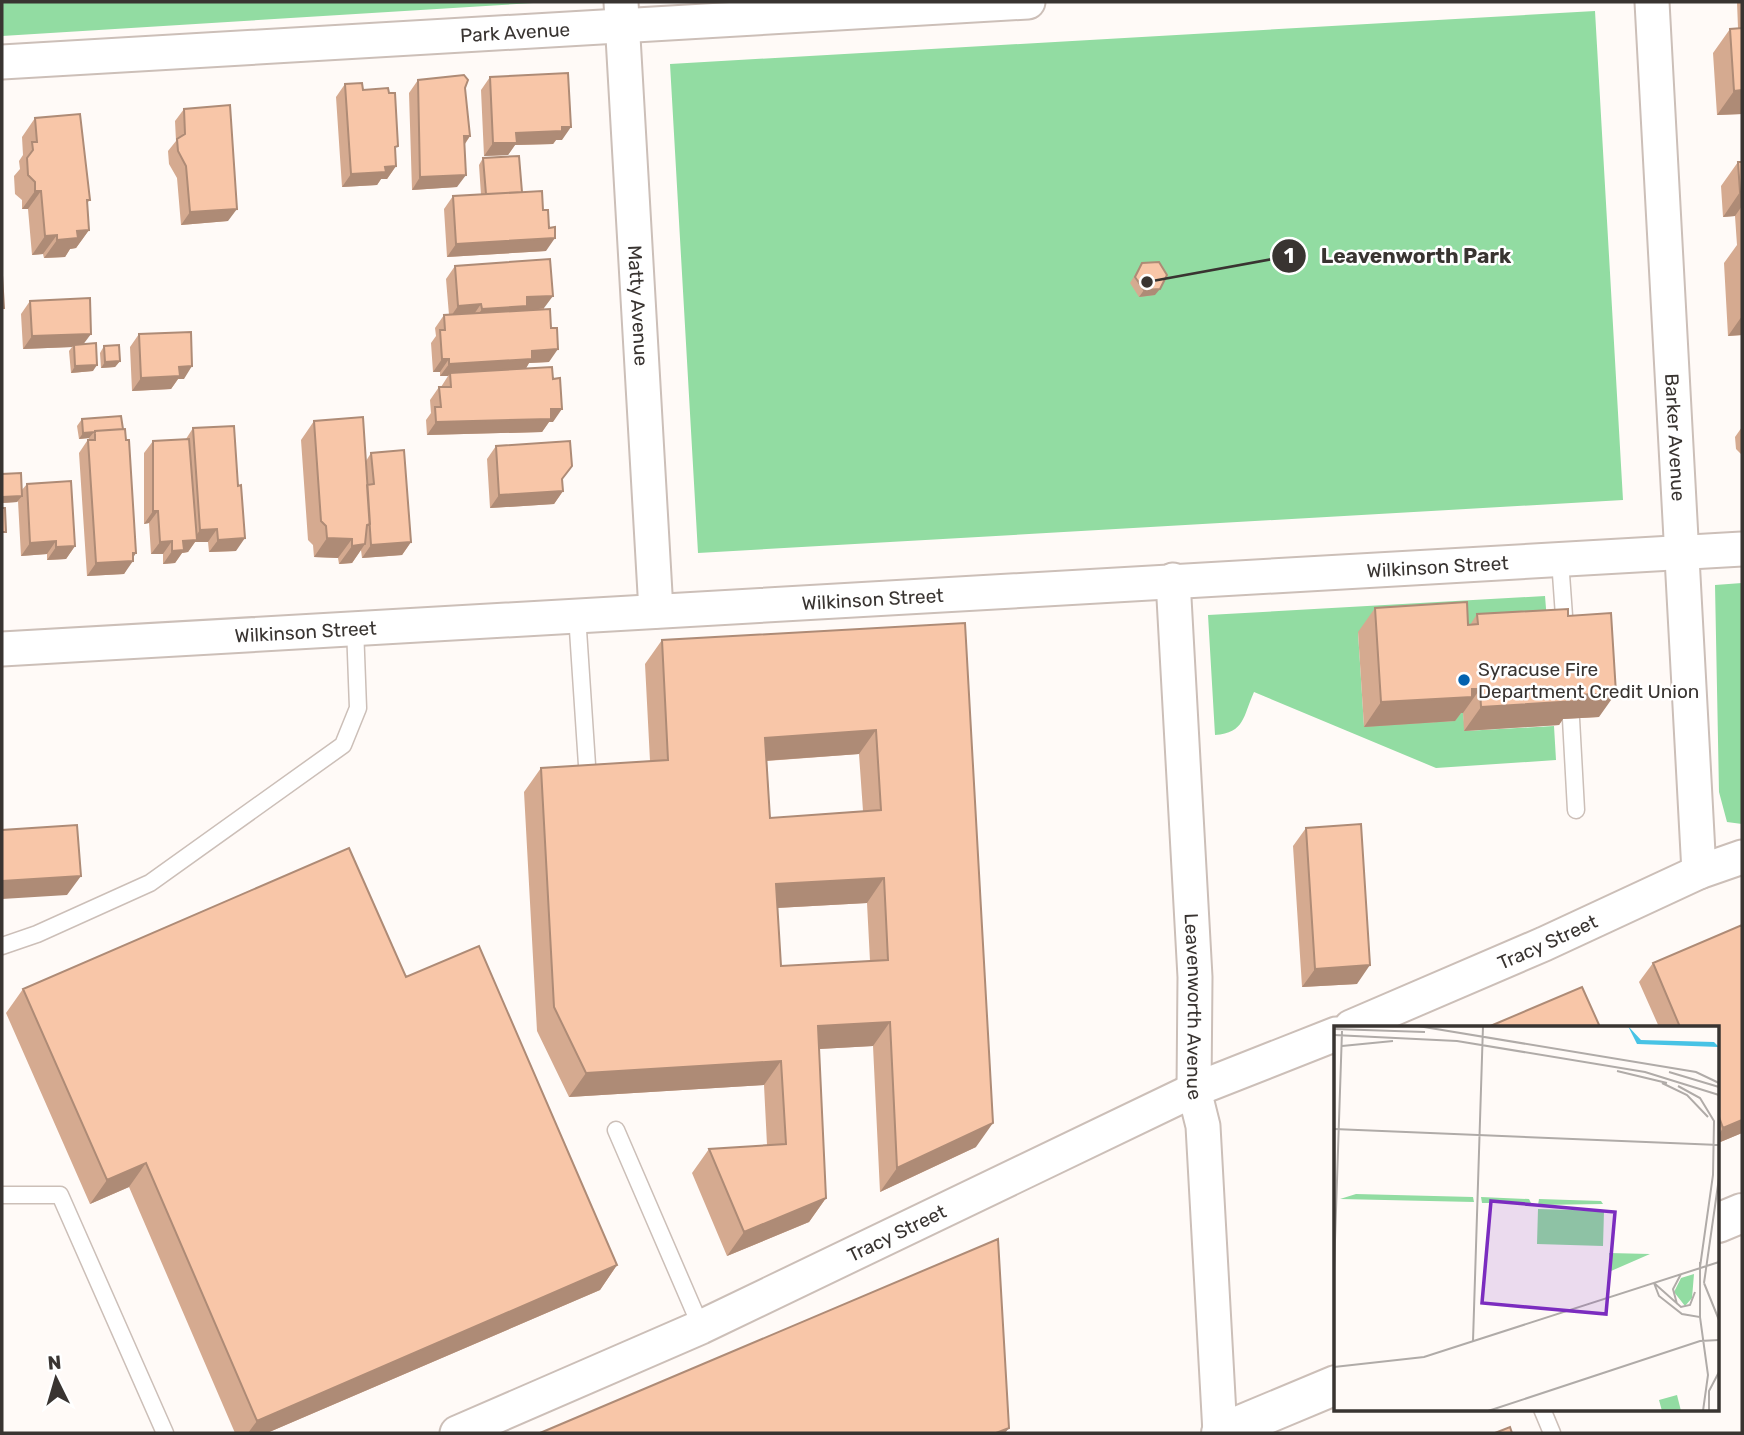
<svg xmlns="http://www.w3.org/2000/svg" width="1744" height="1435" font-family="Rubik,sans-serif">
	<style>
		.green { fill: #92dca2 }
		.lines { fill: none; stroke-linecap: round; stroke-linejoin: round }
		.service-casing { stroke: #ccbfb8; stroke-width: 19 }
		.minor-casing { stroke: #ccbfb8; stroke-width: 37 }
		.secondary-casing { stroke: #ccbfb8; stroke-width: 42 }
		.service { stroke: #fff; stroke-width: 16 }
		.minor { stroke: #fff; stroke-width: 33 }
		.secondary { stroke: #fff; stroke-width: 38 }
		.wall { fill: #d5aa90; fill-rule: evenodd }
		.shaded-wall { fill: #ae8b76 }
		.building { fill: #f8c6a8; stroke: #ae8b76; stroke-width: 2; fill-rule: evenodd }
		.poi-dot { fill: #0362af; stroke: #fff; stroke-width: 2.5 }
		.labels { text-anchor: middle; stroke-width: 5; stroke-linejoin: round; paint-order: stroke }
		.street-label { font-size: 19px; fill: #393431; stroke: #fff }
		.poi-label { font-size: 19px; fill: #393431; stroke: #fff; text-anchor: start }
		.inset-road { fill: none; stroke: #b0aba8; stroke-width: 2 }
		.view { fill: #7b2cbf; fill-opacity: 0.15; stroke: #7b2cbf; stroke-width: 3.5 }
		.inset-edge { fill: none; stroke: #393431; stroke-width: 3.5 }
		.leader { fill: none; stroke: #393431; stroke-width: 2.5 }
		.callout-dot { fill: #393431; stroke: #fff; stroke-width: 2.5 }
		.mark-label { font-size: 21px; text-anchor: middle; font-weight: bold; fill: #fff }
		.callout-label { font-size: 21px; text-anchor: middle; font-weight: bold; fill: #393431; stroke: #fff; stroke-width: 5; stroke-linejoin: round; paint-order: stroke }
	</style>
	<rect width="100%" height="100%" fill="#fffaf7"/>
	<path class="green" d="M2,2H550L2,36Z
		M1595,11L1623,500L698,553L670,64Z
		M1742,583V824L1727,822L1719,792L1715,585Z
		M1545,596L1548,633L1358,632L1364,726L1454,721L1459,713H1463L1465,731L1554,726L1556,760L1436,768L1254,692C1243,716 1245,733 1215,735L1208,615Z"/>
	<g class="lines">
		<defs>
			<path id="service" d="M1560,560L1565,630
				M577,615L588,780
				M1571,719L1576,810
				M2,946L37,934L150,883L343,745L358,708L355,627
				M616,1130L701,1327
				M2,1195H60L165,1433
				M1542,1409L1552,1433"/>
			<g id="minor">
				<path id="s1" d="M621,2L656,611"/>
				<path id="s2" d="M1652,2L1699,872"/>
				<path id="s3" d="M2,62L1028,2"/>
				<path id="s4" d="M1173,580L1195,977L1194,1090L1203,1126L1220,1433"/>
				<path id="s5" d="M2,649L1742,549"/>
				<path id="s6" d="M1351,1027L1544,944L1699,872L1742,857"/>
				<path id="s7" d="M457,1433L701,1327L1194,1090L1336,1034"/>
			</g>
			<path id="secondary" d="M1718,1223L1742,1213
				M1221,1433L1336,1385"/>
		</defs>
		<use href="#service" class="service-casing"/>
		<use href="#minor" class="minor-casing"/>
		<use href="#secondary" class="secondary-casing"/>
		<use href="#service" class="service"/>
		<use href="#minor" class="minor"/>
		<use href="#secondary" class="secondary"/>
	</g>
	<path class="wall" d="M1737,2H1742V114L1717,115L1713,53L1730,29L1738,28Z
		M490,77L562,140H556L553,144L515,145L508,155L484,156L481,90Z
		M418,80L465,88L470,136L465,144L457,187L412,190L409,93Z
		M345,84L395,151L396,166L387,179H381L377,185L342,187L336,97Z
		M184,109L228,221L181,225L177,178L169,164L168,151L176,141L175,121Z
		M35,118L90,200L87,203L89,230L76,248L70,249L65,257L44,258L43,254L32,255L28,209H22V200L15,194L14,176L20,169L19,161L23,155L22,137Z
		M483,158L522,192L546,251L447,257L444,209L453,196L481,195L479,165Z
		M1738,162H1742V335L1728,336L1724,263L1737,245L1735,216L1723,217L1721,186Z
		M1142,263L1155,295L1139,297L1130,283Z
		M455,266L544,308L549,362L529,363L526,368L553,422H549L542,432L427,435L426,420L431,413L430,400L439,387H441L448,376H440V372H433L431,343L436,336L435,328L444,315H449L446,279Z
		M30,301L84,344L93,371L71,373L69,351L72,347L23,349L21,314Z
		M139,334L184,379H178L171,389L132,391L130,347Z
		M104,346L120,361L115,367L101,368L100,353Z
		M121,416L133,558L124,574L87,576L79,453L89,438L79,439L77,426L82,419Z
		M314,421L366,461L371,453L411,542L402,555L362,558L361,550L352,563L339,564L338,558L314,557L313,545L308,540L301,440Z
		M1742,427V455L1736,449L1735,437Z
		M193,428L236,551L209,552L208,542H195L188,552L182,553L175,563L163,564V554H151L149,523L144,524V453L153,441L186,439Z
		M496,446L562,480L563,491L554,504L490,508L487,459Z
		M2,474L21,491L27,484L75,546L66,559L47,560V554L21,556L18,501L17,502L2,503Z
		M1375,608L1468,625H1470L1477,614L1568,616L1599,717L1563,719L1559,725L1464,731L1463,713H1461L1455,721L1364,727L1358,632Z
		M965,623L976,1147L880,1192L873,1046L819,1049L826,1198L809,1222L727,1256L692,1173L709,1149L767,1145L764,1085L569,1097L537,1031L524,792L541,768L650,761L645,664L662,640ZM859,754L863,811L770,818L767,761ZM867,903L870,961L781,966L777,908Z
		M1306,828L1357,984L1302,987L1293,846Z
		M1742,925V1133L1718,1143V1027H1659L1639,982L1653,963Z
		M406,977L617,1265L600,1290L267,1433H235L129,1187L90,1204L6,1013L23,989Z"/>
	<path class="shaded-wall" d="M1742,90V114L1717,115L1734,91Z
		M562,127H571L562,140H556L553,144L515,145L508,155L484,156L493,143L516,133Z
		M464,136H470L461,149Z
		M396,166L387,179H381L377,185L342,187L351,174L385,167Z
		M466,175L457,187L412,190L420,177Z
		M35,191H41L28,209H22Z
		M1740,192H1742V206L1735,216L1723,217Z
		M237,209L228,221L181,225L190,212Z
		M89,230L76,248L70,249L65,257L44,258L57,240L77,231Z
		M57,235L43,254L32,255L45,236Z
		M555,238L546,251L447,257L456,244Z
		M1160,289L1155,295L1139,297L1144,290Z
		M553,296L544,308L473,322L482,309L527,297Z
		M481,304L472,317L449,319L458,306Z
		M1742,316V335L1728,336Z
		M91,334L82,346L74,345L72,347L23,349L32,336Z
		M558,349L549,362L529,363L524,372L450,373L448,376H440L449,364L532,351Z
		M442,359H449L440,372H433Z
		M120,361L115,367L101,368L105,362Z
		M97,365L93,371L71,373L75,366Z
		M192,366L184,379H178L171,389L132,391L141,378L179,367Z
		M551,409H562L553,422H549L542,432L427,435L436,422Z
		M94,432L89,438L79,439L83,433Z
		M563,491L554,504L490,508L499,495Z
		M22,496L17,502L2,503V497Z
		M153,511H158L149,523L144,524Z
		M217,529L208,542H195L188,552L182,553L175,563L163,564L172,551L183,541L193,540L200,530Z
		M245,538L236,551L209,552L218,540Z
		M327,538L352,539L338,558L314,557Z
		M56,541L47,554L21,556L30,543Z
		M172,541L163,554H151L160,542Z
		M411,542L402,555L362,558L371,545Z
		M365,544L352,563L339,564L352,546Z
		M75,546L66,559L47,560L56,547Z
		M133,553H136L131,561H133L124,574L87,576L96,563Z
		M1472,689H1480L1463,713H1461L1455,721L1364,727L1381,702Z
		M1616,693L1599,717L1563,719L1559,725L1464,731L1481,707L1576,695Z
		M876,730L859,754L748,762L765,738Z
		M81,876L67,895L2,899V881Z
		M884,878L867,903L759,909L776,884Z
		M1370,965L1357,984L1302,987L1315,969Z
		M890,1022L873,1046L801,1050L818,1026Z
		M781,1061L764,1085L569,1097L586,1073Z
		M1742,1120V1133L1718,1143V1136L1723,1128Z
		M993,1123L976,1147L880,1192L897,1168Z
		M146,1163L129,1187L90,1204L107,1180Z
		M826,1198L809,1222L727,1256L744,1232Z
		M617,1265L600,1290L267,1433H248L257,1421Z
		M1009,1428L1005,1433H996Z"/>
	<path class="building" d="M1742,28V90L1734,91L1730,29Z
		M568,73L571,127H562V131L516,133L517,143H493L490,77Z
		M464,75L468,80L465,88L470,136H464L466,175L420,177L418,80Z
		M362,83L363,90L388,88L389,93H395L398,146L395,147L396,166L385,167L386,172L351,174L345,84Z
		M230,105L237,209L190,212L186,166L178,151L177,139L185,134L184,109Z
		M80,114L90,200H87L89,230L77,231L78,238L57,240V235L45,236L41,191H35V182L28,175L27,158L33,150L32,142H37L35,118Z
		M519,156L522,192L486,194L483,158Z
		M1738,162H1742V192H1740Z
		M542,191L543,210H548L549,228L555,227V238L456,244L453,196Z
		M550,259L553,296L527,297V306L482,309L481,304L458,306L455,266Z
		M1159,262L1167,275L1160,289L1144,290L1135,277L1142,263Z
		M2,275L4,308H2Z
		M90,298L91,334L32,336L30,301Z
		M550,309L551,328H557L558,349L532,351V359L449,364V359H442L440,330H445L444,315Z
		M191,332L192,366L179,367L180,376L141,378L139,334Z
		M96,343L97,365L75,366L74,345Z
		M119,345L120,361L105,362L104,346Z
		M552,367L553,379L560,378L562,409H551V419L436,422L435,407H441L439,387H451L450,373Z
		M121,416L123,429L95,431V432L83,433L82,419Z
		M363,417L370,524L367,525L365,544L352,546V539L327,538L326,526L321,521L314,421Z
		M234,426L238,486L241,485L245,538L218,540L217,529L200,530L193,428Z
		M125,429L126,440H129L136,553H133V561L96,563L88,440H95V431Z
		M189,439L197,540L183,541L184,550L172,551V541L160,542L158,511H153V441Z
		M570,441L572,466L562,479L563,491L499,495L496,446Z
		M404,450L411,542L371,545L367,485L374,484L371,453Z
		M21,473L22,496L2,497V474Z
		M71,481L75,546L56,547V541L30,543L27,484Z
		M2,508H5L6,532H2Z
		M1467,602L1468,625L1478,624L1477,614L1568,609V616L1611,613L1616,693L1576,695V701L1481,707L1480,689H1472V697L1381,702L1375,608Z
		M965,623L993,1123L897,1168L890,1022L818,1026L826,1198L744,1232L709,1149L786,1144L781,1061L586,1073L554,1007L541,768L668,760L662,640ZM876,730L881,810L770,818L765,738ZM884,878L888,960L781,966L776,884Z
		M1361,824L1370,965L1315,969L1306,828Z
		M77,825L81,876L2,881V830Z
		M349,848L406,977L479,946L617,1265L257,1421L146,1163L107,1180L23,989Z
		M1742,925V1120L1723,1128L1718,1114V1027H1680L1653,963Z
		M1582,987L1600,1027H1488Z
		M998,1239L1009,1428L996,1433H540Z
		M1510,1427L1512,1433H1495Z"/>
	<circle class="poi-dot" cx="1464" cy="680" r="7"/>
	<g class="labels">
		<g class="street-label">
			<text dy="7" stroke="none"><textPath href="#s3" startOffset="514">Park Avenue</textPath></text>
			<text dy="7" stroke="none"><textPath href="#s1" startOffset="304">Matty Avenue</textPath></text>
			<text dy="7" stroke="none"><textPath href="#s2" startOffset="436">Barker Avenue</textPath></text>
			<text dy="7" stroke="none"><textPath href="#s5" startOffset="1438">Wilkinson Street</textPath></text>
			<text dy="7" stroke="none"><textPath href="#s5" startOffset="872">Wilkinson Street</textPath></text>
			<text dy="7" stroke="none"><textPath href="#s5" startOffset="304">Wilkinson Street</textPath></text>
			<text dy="7" stroke="none"><textPath href="#s6" startOffset="214">Tracy Street</textPath></text>
			<text dy="7" stroke="none"><textPath href="#s4" startOffset="427">Leavenworth Avenue</textPath></text>
			<text dy="7" stroke="none"><textPath href="#s7" startOffset="483">Tracy Street</textPath></text>
		</g>
		<g class="poi-label">
			<text x="1478" y="676">Syracuse Fire<tspan x="1478" dy="22">Department Credit Union</tspan></text>
		</g>
	</g>
	<g transform="translate(1334 1026)">
		<rect width="385" height="385" fill="#fffaf7"/>
		<path d="M22,168L139,171L140,176L6,173ZM147,171L195,173L197,177H148ZM205,173L267,175L269,178L204,179ZM204,183L270,185L269,220L203,218ZM275,227L316,228L277,245ZM360,248L358,272L351,280L340,266L347,252ZM343,369L347,385H328L325,374Z" fill="#92dca2"/>
		<path d="M294,0L307,14L380,16L385,21L303,18Z" fill="#48c3e5"/>
		<path class="inset-road" d="M84,0L362,46L385,57M0,3L91,6M0,9L123,15L311,46L385,69M8,20L59,15M283,45L333,57M335,46L385,61M328,57L353,69L374,91M344,60L366,72L380,95L379,149L366,241M0,103L385,119M366,236V291M0,244L8,5M320,257L325,270L348,288L366,291L374,349L369,385M320,257L347,281L356,279L361,266M370,257L385,294M370,257L385,152M343,278L339,263L347,248M139,315L149,0M0,341L90,331L385,236M154,385L366,315L385,314M375,385V365L385,346"/>
		<path class="view" d="M157,175L281,186L272,288L148,277Z"/>
		<rect width="385" height="385" class="inset-edge"/>
	</g>
	<path class="leader" d="M1147 282L1289 256"/>
	<g class="callout-dot">
		<circle cx="1147" cy="282" r="7"/>
		<circle cx="1289" cy="256" r="18"/>
	</g>
	<g class="mark-label">
		<text x="1289" y="263">1</text>
	</g>
	<g class="callout-label">
		<text x="1416" y="263">Leavenworth Park</text>
	</g>
	<rect width="1744" height="1435" fill="none" stroke="#393431" stroke-width="7"/>
	<g transform="translate(56 1379) rotate(355)" stroke="#ffffff" stroke-width="5" paint-order="stroke">
	<path d="M0-5L12 26L0 18L-12 26Z" fill="#393431"/>
	<text y="-10" font-size="19" font-weight="bold" text-anchor="middle" fill="#393431">N</text>
	</g>
</svg>
